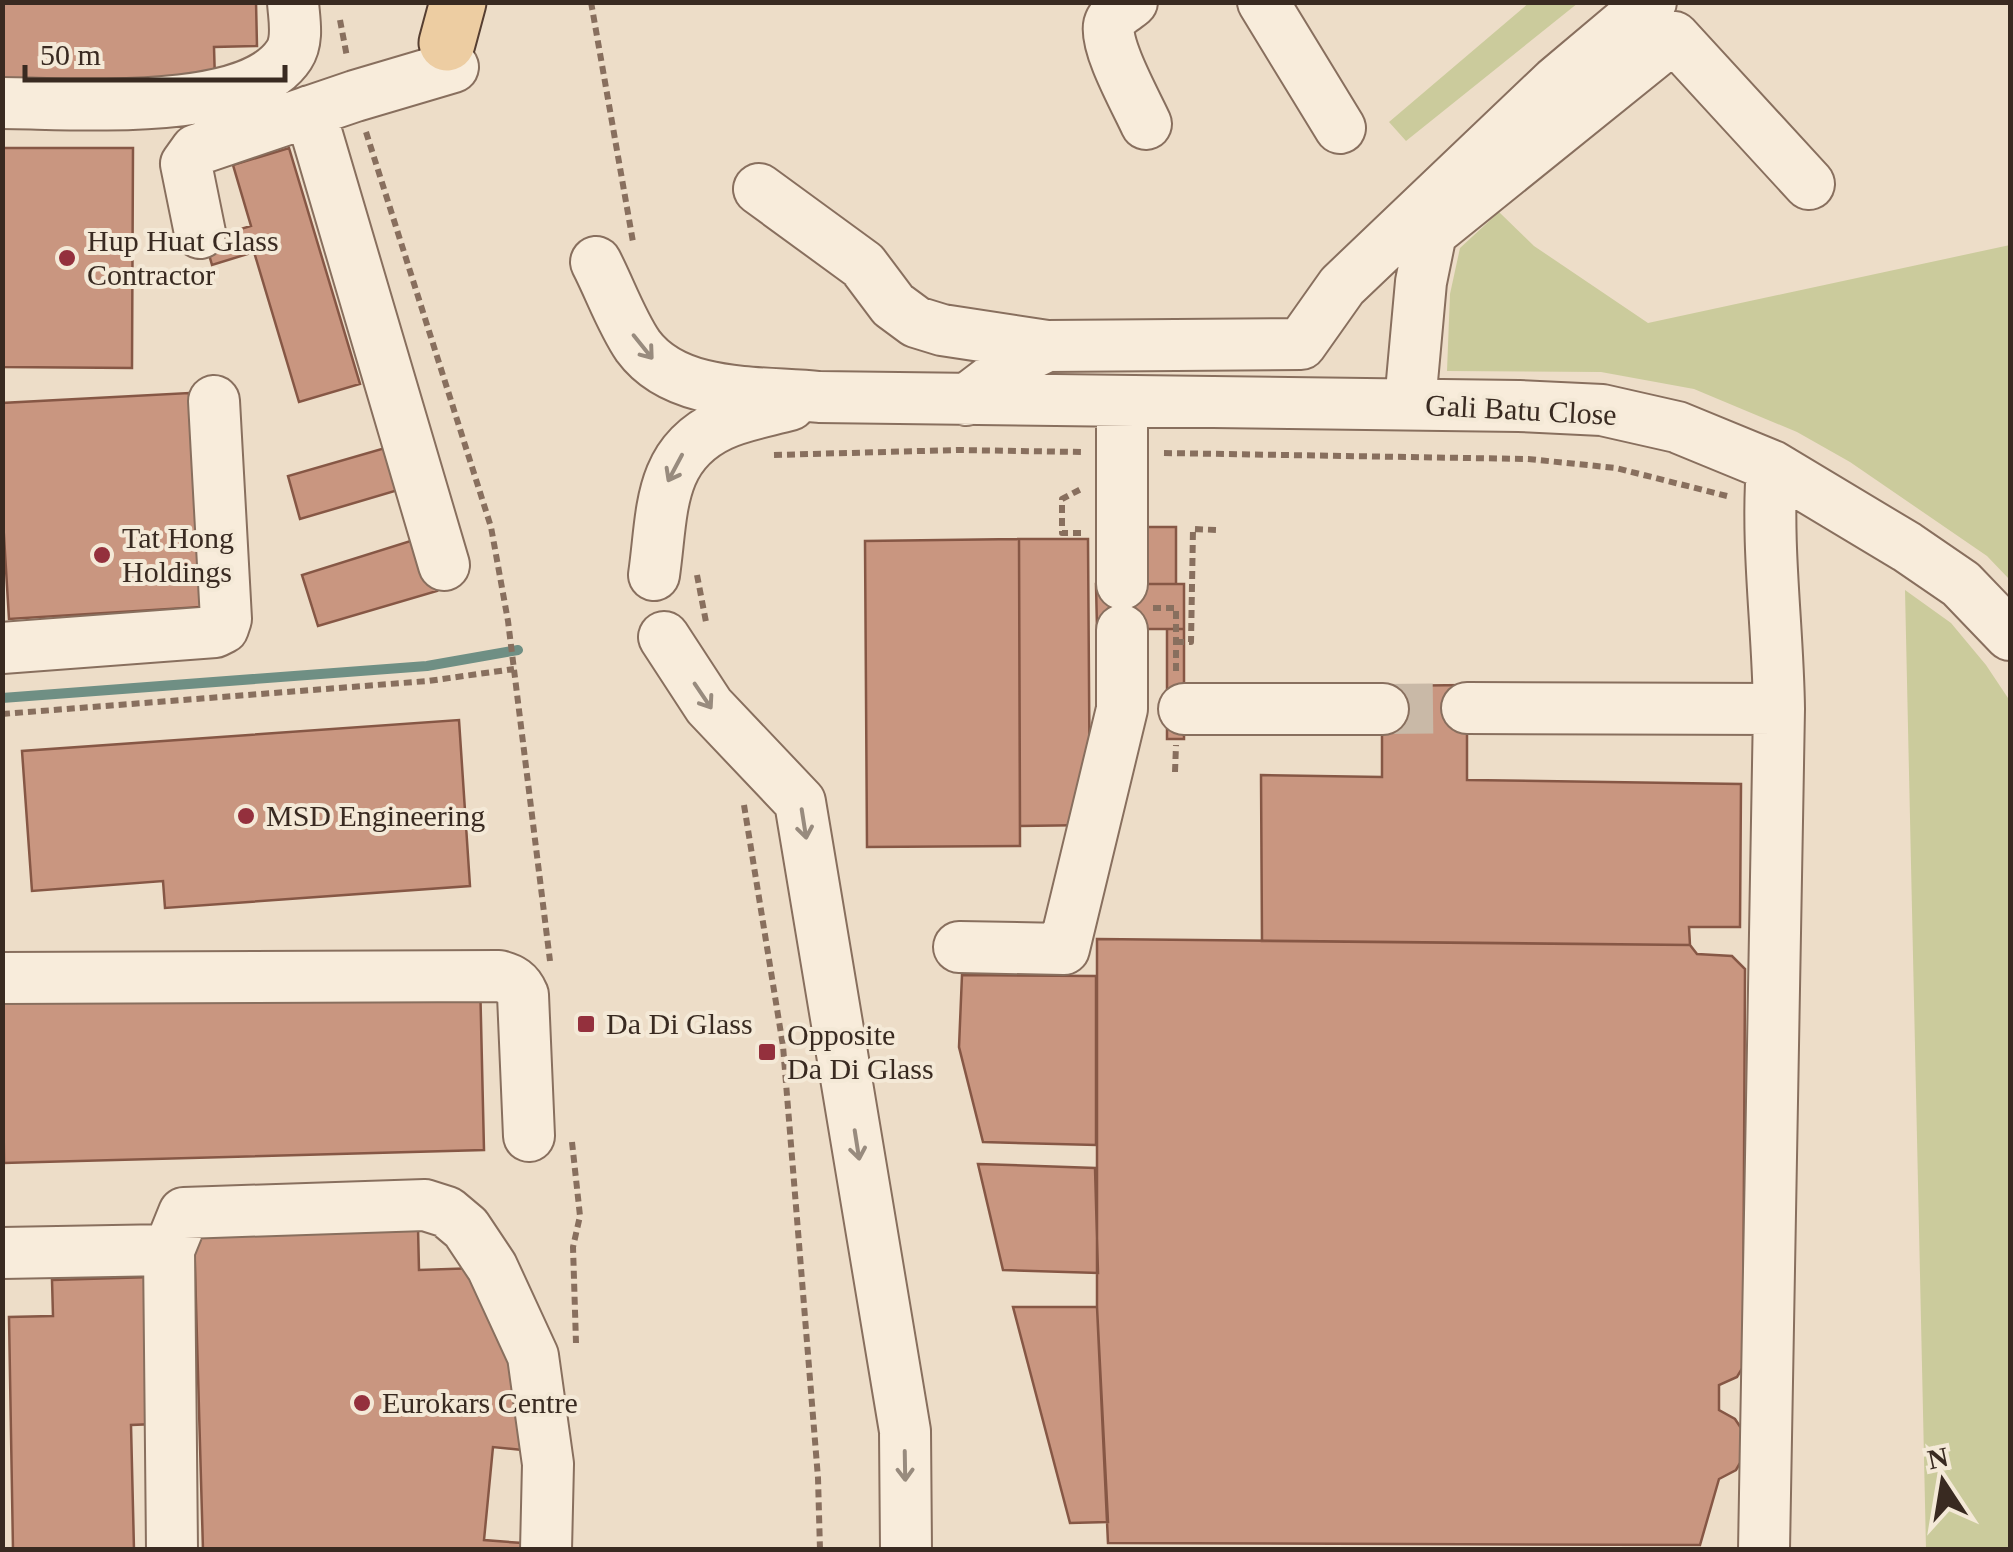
<svg xmlns="http://www.w3.org/2000/svg" width="2013" height="1552" font-family="Georgia,serif">
	<style>
		.green { fill: #cbcb9c }
		.lines { fill: none; stroke-linecap: round; stroke-linejoin: round }
		.stream { stroke: #6f8f84; stroke-width: 10 }
		.building { fill: #c99680; stroke: #865745; stroke-width: 2.5 }
		.minor-tunnel { stroke: #c9b9a7; stroke-width: 50; stroke-dasharray: 50 25; stroke-linecap: butt }
		.minor-casing { stroke: #886f5e; stroke-width: 54 }
		.major-casing { stroke: #563e31; stroke-width: 59 }
		.path { stroke: #886f5e; stroke-width: 6; stroke-dasharray: 8 5; stroke-linecap: butt }
		.minor { stroke: #f8ecdb; stroke-width: 50 }
		.major { stroke: #edcda2; stroke-width: 55 }
		.oneway { stroke: #988b7e }
		.poi-dot { fill: #94303d; stroke: #f4e9d7; stroke-width: 4 }
		.labels { text-anchor: middle; stroke-width: 8; stroke-linejoin: round; paint-order: stroke }
		.poi-label { font-size: 30px; fill: #392a21; stroke: #f4e9d7; text-anchor: start }
		.street-label { font-size: 30px; fill: #392a21; stroke: #f4e9d7 }
	</style>
	<rect width="100%" height="100%" fill="#edddc8"/>
	<path class="green" d="M1530,2L1578,3L1406,141L1389,122Z
		M1499,212L1534,246L1648,323L2010,245V580L1987,556L1850,462L1797,432L1694,389L1601,372L1447,371L1450,294L1460,248Z
		M1905,590L1951,623L1986,665L2010,701V1549H1926Z"/>
	<g class="lines">
		<path class="stream" d="M2,698L427,666L518,650"/>
	</g>
	<path class="building" d="M2,2H256L257,46L214,47L215,81L2,83Z
		M2,148H133L132,368L2,367Z
		M289,148L360,384L299,402L254,252L212,265L208,251L230,244L227,233L251,226L233,165Z
		M189,393L201,607L9,619L2,503V403Z
		M392,446L405,488L300,519L288,476Z
		M1144,527H1176V584H1144Z
		M420,538L437,591L318,626L302,575Z
		M1019,539L1020,846L867,847L865,541Z
		M1019,539H1088L1090,825L1020,826Z
		M1096,584H1184V629H1097Z
		M1167,629H1184V739H1167Z
		M1467,685V780L1741,784L1740,927H1689L1690,945L1262,941L1261,775L1382,777V686Z
		M459,720L470,886L165,908L163,881L32,891L22,751Z
		M1097,939L1690,945L1697,954L1732,956L1745,969L1743,1367L1737,1377L1719,1385V1410L1735,1419L1743,1431V1458L1736,1470L1719,1479L1700,1545L1108,1543L1097,1307Z
		M962,975L1096,976V1145L983,1142L959,1047Z
		M480,978L484,1150L4,1163L2,991Z
		M978,1164L1095,1168L1098,1273L1003,1270Z
		M418,1227L419,1270L478,1268L520,1358L533,1451L493,1447L484,1540L522,1543L521,1550H203L194,1234Z
		M152,1277L155,1424L131,1425L134,1550H13L9,1317L53,1316L52,1280Z
		M1013,1307H1097L1108,1522L1070,1523Z"/>
	<g class="lines">
		<path class="minor-tunnel" d="M1383,709L1467,708"/>
		<defs>
			<path id="minor" d="M1132,2C1124,9 1112,14 1109,25C1104,45 1137,104 1146,124
				M1263,2L1340,128
				M2,103C72,103 248,118 289,55C299,40 294,19 293,2
				M310,111L444,565
				M759,189L863,265L893,305L916,322L942,330L1047,346
				M200,233L186,164L196,150L355,96L453,67
				M596,262C610,289 621,321 638,346C677,399 760,391 819,397L1519,406L1602,410L1677,427L1772,466L1907,547L1961,584L2010,635
				M966,400L1020,359L1047,346L1301,344L1342,286L1556,82L1651,2
				M1410,403L1421,282L1431,233L1674,37L1809,184
				M654,575C663,513 657,455 721,425C742,415 768,411 790,405
				M1122,584V401
				M664,637L709,706L800,802L905,1431L906,1550
				M2,648L215,632L223,628L226,619L214,401
				M1467,708L1779,709
				M1184,709H1383
				M959,947L1064,949L1122,709V630
				M2,978L499,976C511,979 518,983 523,995L529,1136
				M2,1253L169,1250
				M172,1550L169,1250L184,1213L425,1205L447,1212L466,1228L492,1267L533,1356L548,1464L546,1550
				M1764,1550L1779,709C1778,628 1766,547 1772,466"/>
			<path id="major" d="M447,43L458,2"/>
		</defs>
		<use href="#minor" class="minor-casing"/>
		<use href="#major" class="major-casing"/>
		<path class="path" d="M591,2L633,242
			M340,20L347,57
			M366,132L491,527L508,621L550,961
			M1164,453L1528,459L1616,468L1727,496
			M774,455L958,450L1081,452
			M1081,533H1062V499L1083,488
			M697,575L706,622
			M1153,608H1176V673
			M1176,642H1191L1193,529L1217,530
			M2,714L428,681L514,669
			M1175,772L1176,745
			M744,805L783,1046L818,1478L820,1550
			M572,1142L580,1216L573,1247L576,1343"/>
		<use href="#minor" class="minor"/>
		<use href="#major" class="major"/>
	</g>
	<defs><path id="oneway-shaft" d="M-6 0H5M1.5-3L5.5 0L1.5 3" fill="none" stroke-width="1.6" stroke-linecap="round" stroke-linejoin="round" transform="scale(2.5)"/></defs>
	<g class="oneway">
		<use href="#oneway-shaft" transform="translate(643 347) rotate(51)"/>
		<use href="#oneway-shaft" transform="translate(675 468) rotate(118)"/>
		<use href="#oneway-shaft" transform="translate(703 696) rotate(56)"/>
		<use href="#oneway-shaft" transform="translate(804 824) rotate(81)"/>
		<use href="#oneway-shaft" transform="translate(857 1145) rotate(81)"/>
		<use href="#oneway-shaft" transform="translate(905 1466) rotate(89)"/>
	</g>
	<g class="poi-dot">
		<circle cx="67" cy="258" r="10"/>
		<circle cx="102" cy="555" r="10"/>
		<circle cx="246" cy="816" r="10"/>
		<rect x="576" y="1014" width="20" height="20" rx="5"/>
		<rect x="757" y="1042" width="20" height="20" rx="5"/>
		<circle cx="362" cy="1403" r="10"/>
	</g>
	<g class="labels">
		<g class="poi-label">
			<text x="87" y="251">Hup Huat Glass<tspan x="87" dy="34">Contractor</tspan></text>
			<text x="122" y="548">Tat Hong<tspan x="122" dy="34">Holdings</tspan></text>
			<text x="266" y="826">MSD Engineering</text>
			<text x="606" y="1034">Da Di Glass</text>
			<text x="787" y="1045">Opposite<tspan x="787" dy="34">Da Di Glass</tspan></text>
			<text x="382" y="1413">Eurokars Centre</text>
		</g>
		<g class="street-label">
			<text transform="translate(1521 410) rotate(3)" y="10">Gali Batu Close</text>
		</g>
	</g>
	<rect width="2013" height="1552" fill="none" stroke="#392a21" stroke-width="10"/>
	<g transform="translate(1943 1482) rotate(348)" stroke="#f4e9d7" stroke-width="8" paint-order="stroke">
	<path d="M0-8L18 38L0 25L-18 38Z" fill="#392a21"/>
	<text y="-15" font-size="28" font-weight="bold" text-anchor="middle" fill="#392a21">N</text>
	</g>
	<path d="M25 65v15h260v-15" fill="none" stroke="#392a21" stroke-width="5"/>
	<text x="40" y="65" font-size="30" fill="#392a21" stroke="#f4e9d7" stroke-width="8" paint-order="stroke">50 m</text>
</svg>
